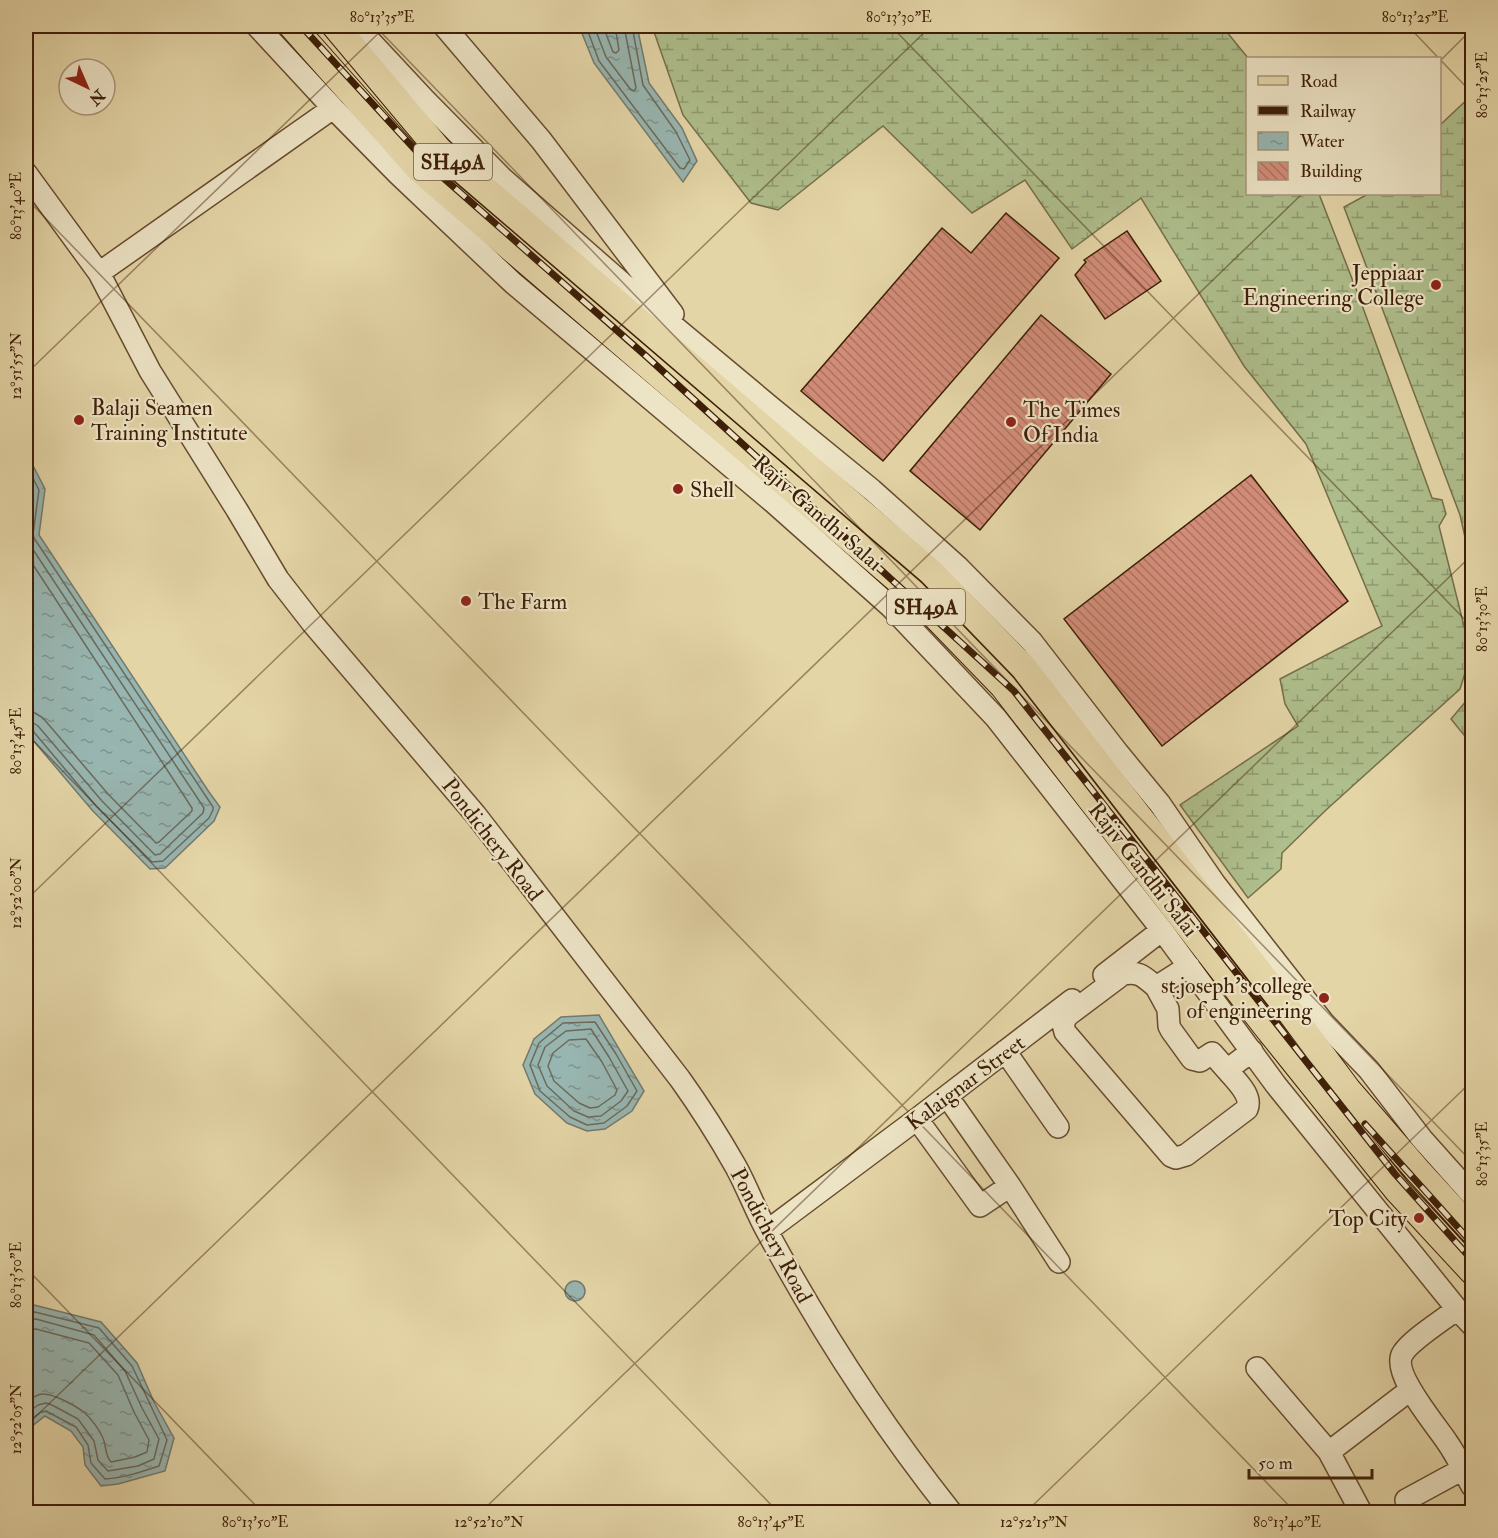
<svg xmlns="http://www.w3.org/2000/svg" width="1498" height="1538" font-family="'IM FELL Double Pica',serif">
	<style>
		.wetland { fill: url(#wetland-marsh); stroke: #766e4a; stroke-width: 1.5 }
		.water { fill: url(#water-ripples); stroke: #747a6d; stroke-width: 1.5 }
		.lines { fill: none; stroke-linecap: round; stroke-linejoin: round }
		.shore { stroke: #6b6a5c; stroke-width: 1.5 }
		.building { fill: url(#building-back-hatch); stroke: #3e1f07; stroke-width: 1.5 }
		.minor-casing { stroke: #684c2f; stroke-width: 24 }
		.major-casing { stroke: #3e1f07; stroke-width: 28 }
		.minor { stroke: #ede4c6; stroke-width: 21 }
		.major { stroke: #e4d5a7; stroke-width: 26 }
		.rail-casing { stroke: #3e1f07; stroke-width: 7 }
		.rail { stroke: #ede4c6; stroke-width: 4.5; stroke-dasharray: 14; stroke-linecap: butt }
		.ticks { fill: none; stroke: #3e1f07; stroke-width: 1.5; stroke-opacity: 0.45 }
		.poi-dot { fill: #8f2418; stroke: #ede4c6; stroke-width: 2 }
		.labels { text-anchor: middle; stroke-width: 4.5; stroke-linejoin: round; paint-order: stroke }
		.shield { fill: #ede4c6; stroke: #725a40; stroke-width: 1.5 }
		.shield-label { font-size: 21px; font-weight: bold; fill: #3e1f07 }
		.poi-label { font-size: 22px; fill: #3e1f07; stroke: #ede4c6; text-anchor: start }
		.street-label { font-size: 22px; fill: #3e1f07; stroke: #ede4c6 }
		.neatline { fill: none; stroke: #3e1f07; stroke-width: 2 }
		.ticks-label { font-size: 15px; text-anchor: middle; fill: #3e1f07 }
	</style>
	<defs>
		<pattern id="wetland-marsh" width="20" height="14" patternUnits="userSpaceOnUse" patternTransform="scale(1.5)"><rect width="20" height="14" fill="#aebe8c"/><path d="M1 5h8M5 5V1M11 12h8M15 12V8" fill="none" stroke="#8f9a70"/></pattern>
		<pattern id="water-ripples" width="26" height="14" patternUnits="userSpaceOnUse" patternTransform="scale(1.5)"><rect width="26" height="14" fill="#98b6b1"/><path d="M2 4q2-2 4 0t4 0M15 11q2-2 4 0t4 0" fill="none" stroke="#7d938e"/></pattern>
		<pattern id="building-back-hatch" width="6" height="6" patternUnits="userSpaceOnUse" patternTransform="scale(1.5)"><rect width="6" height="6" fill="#d38d79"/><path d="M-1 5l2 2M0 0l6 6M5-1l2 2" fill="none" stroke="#ad7361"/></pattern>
	</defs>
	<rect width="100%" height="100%" fill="#e4d5a7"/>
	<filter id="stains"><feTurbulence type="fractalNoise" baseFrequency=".00333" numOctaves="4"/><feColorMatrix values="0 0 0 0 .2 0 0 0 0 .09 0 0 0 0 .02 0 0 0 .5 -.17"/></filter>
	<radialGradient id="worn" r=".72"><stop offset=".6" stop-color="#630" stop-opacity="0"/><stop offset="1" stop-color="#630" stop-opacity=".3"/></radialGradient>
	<path class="wetland" d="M652,26H1222L1248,58V194H1319L1358,294L1432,498L1442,500L1446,514L1439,526L1471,654L1460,689L1326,810L1282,853L1281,869L1248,898L1180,805L1298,726L1285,704L1280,679L1382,626L1306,444L1244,366L1141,198L1072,249L1025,180L972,213L883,126L778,210L751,203L683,115Z
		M1472,95V399L1464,413L1472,436V568L1460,515L1344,207L1368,194H1440V125Z
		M1472,694V745L1451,719Z"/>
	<path class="water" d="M579,26H637L649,83L682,128L697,161L683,182L594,63Z
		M26,452L45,489L39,535L209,792L220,807L214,821L165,868L150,869L92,810L26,732Z
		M599,1015L644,1091L632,1111L605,1129L587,1131L567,1123L535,1094L523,1065L534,1039L561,1017Z
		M565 1291a10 10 0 1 1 20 0a10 10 0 1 1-20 0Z
		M34,1305L101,1322L137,1363L154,1402L174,1438L165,1471L118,1484L101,1486L85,1465L83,1447L71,1431L45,1416L26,1431V1309Z"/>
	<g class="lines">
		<path class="shore" d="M586,26L599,61L680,168L684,169L690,160L676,132L643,85L632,26
			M594,26L606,57L631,90L634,91L636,88L624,26
			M603,26L613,52L616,53L619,50L615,26
			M26,465L39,490L33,534L34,538L213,807V810L209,818L163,861L152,862L96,806L33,731L26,729
			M26,481L31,492L26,533L28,542L204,808L203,813L160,854L155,855L102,801L38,726L32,722L26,721
			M26,554L192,808V811L159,842L156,843L108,794L43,718L35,713L26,712
			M595,1022L616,1054L637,1091L627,1106L604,1123L587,1125L570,1117L540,1091L530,1065L539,1043L563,1023Z
			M591,1029L609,1057L628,1091L621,1101L601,1116L588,1117L574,1111L547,1086L538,1065L545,1047L566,1031Z
			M586,1039L602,1062L617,1090L615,1095L598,1107L590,1108L579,1103L554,1081L548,1066L553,1053L569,1040Z
			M26,1314L35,1312L99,1328L132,1366L167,1440L159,1466C141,1472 123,1478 105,1479L91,1463L88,1445L76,1427L46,1411L41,1412L26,1423
			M26,1321L36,1319L94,1335L125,1371L142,1408L159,1439L154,1459L138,1466L108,1471L98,1460L94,1441L78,1419L52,1405L46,1403L38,1405L26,1414
			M26,1330L36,1329L89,1343L118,1375L134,1412L149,1440L147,1452L135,1457L111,1462C104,1454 107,1445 102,1436C98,1428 91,1419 85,1413C76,1406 53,1393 42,1394C35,1395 31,1399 26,1403"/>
	</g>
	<path class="building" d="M1006,213L1059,258L883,461L801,391L942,228L971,253Z
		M1127,231L1161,281L1105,319L1075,275L1086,262L1084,260Z
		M1041,315L1111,374L980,530L910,471Z
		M1251,475L1348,601L1162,746L1064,619Z"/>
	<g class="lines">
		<defs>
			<path id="minor" d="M257,26L333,108L398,174L513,283L773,502L891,607L996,718L1162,930L1276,1085L1457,1309L1472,1325
				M356,26L425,100L501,177L622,283L773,409L872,490L957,566L1032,642L1118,753L1160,804L1215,884L1323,1022L1369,1070L1422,1139L1472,1195
				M444,26L541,140L673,314
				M26,173L99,273L150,371L237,510L278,579L313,624L475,814L680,1079C700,1107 719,1137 736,1167C748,1189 756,1212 768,1233C821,1331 882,1425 951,1512
				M99,273L333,108
				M1189,966L1156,987C1144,977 1140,971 1123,974L1067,1016L1063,1024L1065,1032L1171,1156L1176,1158L1186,1155L1247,1109C1253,1095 1235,1080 1227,1070L1252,1051
				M1104,975L1162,930
				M1156,987L1168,1009L1169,1026L1171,1030L1192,1059L1200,1061L1212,1053L1227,1070
				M1005,1051L1058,1127
				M954,1106L1010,1186
				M917,1119L980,1206L1010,1186L1059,1262
				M767,1231L917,1119L1072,1000
				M1457,1309C1443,1320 1411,1340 1403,1353C1390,1372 1436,1425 1447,1442C1457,1456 1464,1472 1472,1486
				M1257,1368L1329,1452L1361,1512
				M1329,1452L1410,1390
				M1406,1500L1463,1469"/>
			<path id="major" d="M292,26L420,170L912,592L1003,686L1265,1025L1397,1190L1472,1271
				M335,26L439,150L931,572L1024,668L1287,1008L1348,1090L1418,1171L1472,1230"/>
		</defs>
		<use href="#minor" class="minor-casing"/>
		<use href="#major" class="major-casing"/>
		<use href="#minor" class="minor"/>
		<use href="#major" class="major"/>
		<defs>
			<path id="rail" d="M301,26L431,167L646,356L1014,691L1395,1174L1472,1260
				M1365,1124L1472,1243"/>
		</defs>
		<use href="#rail" class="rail-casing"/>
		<use href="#rail" class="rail"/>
	</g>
	<path class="ticks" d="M375,26L1472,1162M891,26L1472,627M1408,26L1472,93M1440,61L1472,29M26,198L1295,1512M26,374L386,26M26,733L778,1512M26,900L931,26M26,1268L262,1512M26,1426L1302,194M481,1512L1472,555M1026,1512L1472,1081"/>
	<g class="poi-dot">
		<circle cx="1436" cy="285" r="6"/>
		<circle cx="79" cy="420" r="6"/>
		<circle cx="1011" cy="422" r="6"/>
		<circle cx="678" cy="489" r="6"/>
		<circle cx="466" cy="601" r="6"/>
		<circle cx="1324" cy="998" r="6"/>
		<circle cx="1419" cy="1218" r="6"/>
	</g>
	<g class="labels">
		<g class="shield">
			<rect x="414" y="144" width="78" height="36" rx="4.5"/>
			<rect x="887" y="589" width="78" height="36" rx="4.5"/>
		</g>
		<g class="shield-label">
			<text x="453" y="169">SH49A</text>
			<text x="926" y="614">SH49A</text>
		</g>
		<g class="poi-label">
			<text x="1424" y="280" text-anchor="end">Jeppiaar<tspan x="1424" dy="25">Engineering College</tspan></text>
			<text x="91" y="415">Balaji Seamen<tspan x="91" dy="25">Training Institute</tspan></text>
			<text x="1023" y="417">The Times<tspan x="1023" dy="25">Of India</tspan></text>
			<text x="690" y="497">Shell</text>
			<text x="478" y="609">The Farm</text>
			<text x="1312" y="993" text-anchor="end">st.joseph's college<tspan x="1312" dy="25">of engineering</tspan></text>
			<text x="1407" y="1226" text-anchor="end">Top City</text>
		</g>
		<g class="street-label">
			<text transform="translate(818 512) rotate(41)" y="8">Rajiv Gandhi Salai</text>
			<text transform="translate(493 839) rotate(52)" y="8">Pondichery Road</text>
			<text transform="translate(1144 869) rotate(52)" y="8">Rajiv Gandhi Salai</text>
			<text transform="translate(965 1082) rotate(-37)" y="8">Kalaignar Street</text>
			<text transform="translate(772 1235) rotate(62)" y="8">Pondichery Road</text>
		</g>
	</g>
	<rect width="1498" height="1538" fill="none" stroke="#e4d5a7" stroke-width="66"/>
	<rect x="1246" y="57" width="195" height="138" fill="#ede4c6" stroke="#a7957a" stroke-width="1.5"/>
	<rect x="1258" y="76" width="30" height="9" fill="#e4d5a7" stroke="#a7957a" stroke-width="1.5"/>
	<text x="1300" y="87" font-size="18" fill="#3e1f07">Road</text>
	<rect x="1258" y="106" width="30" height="9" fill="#3e1f07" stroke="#a7957a" stroke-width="1.5"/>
	<text x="1300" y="117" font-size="18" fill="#3e1f07">Railway</text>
	<rect x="1258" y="132" width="30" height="18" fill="url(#water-ripples)" stroke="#a7957a" stroke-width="1.5"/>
	<text x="1300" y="147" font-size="18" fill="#3e1f07">Water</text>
	<rect x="1258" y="162" width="30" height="18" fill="url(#building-back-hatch)" stroke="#a7957a" stroke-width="1.5"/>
	<text x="1300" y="177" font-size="18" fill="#3e1f07">Building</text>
	<g transform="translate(87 87) rotate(136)"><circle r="28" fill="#ede4c6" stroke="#a7957a" stroke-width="1.5"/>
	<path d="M0-4.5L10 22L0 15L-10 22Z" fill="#8f2418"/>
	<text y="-9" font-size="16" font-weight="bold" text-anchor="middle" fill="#3e1f07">N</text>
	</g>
	<path d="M1249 1469v9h123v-9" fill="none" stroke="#3e1f07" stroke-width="3"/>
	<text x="1258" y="1469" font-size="18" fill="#3e1f07" stroke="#ede4c6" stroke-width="4.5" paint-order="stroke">50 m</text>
	<rect x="33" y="33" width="1432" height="1472" class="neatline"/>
	<g class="ticks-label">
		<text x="382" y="22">80°13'35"E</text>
		<text x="899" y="22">80°13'30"E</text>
		<text x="1415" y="22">80°13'25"E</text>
		<text transform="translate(1482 85) rotate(-90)" y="5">80°13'25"E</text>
		<text transform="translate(16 206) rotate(-90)" y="5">80°13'40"E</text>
		<text transform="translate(16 366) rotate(-90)" y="5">12°51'55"N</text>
		<text transform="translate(1482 619) rotate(-90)" y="5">80°13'30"E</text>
		<text transform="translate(16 741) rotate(-90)" y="5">80°13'45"E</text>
		<text transform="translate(16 893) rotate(-90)" y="5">12°52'00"N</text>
		<text transform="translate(1482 1154) rotate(-90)" y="5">80°13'35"E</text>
		<text transform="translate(16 1275) rotate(-90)" y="5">80°13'50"E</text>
		<text transform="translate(16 1419) rotate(-90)" y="5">12°52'05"N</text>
		<text x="255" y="1527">80°13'50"E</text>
		<text x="489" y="1527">12°52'10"N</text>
		<text x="771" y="1527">80°13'45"E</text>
		<text x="1034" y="1527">12°52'15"N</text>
		<text x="1287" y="1527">80°13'40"E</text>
	</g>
	<rect width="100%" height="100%" filter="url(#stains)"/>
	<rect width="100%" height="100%" fill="url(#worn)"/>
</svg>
